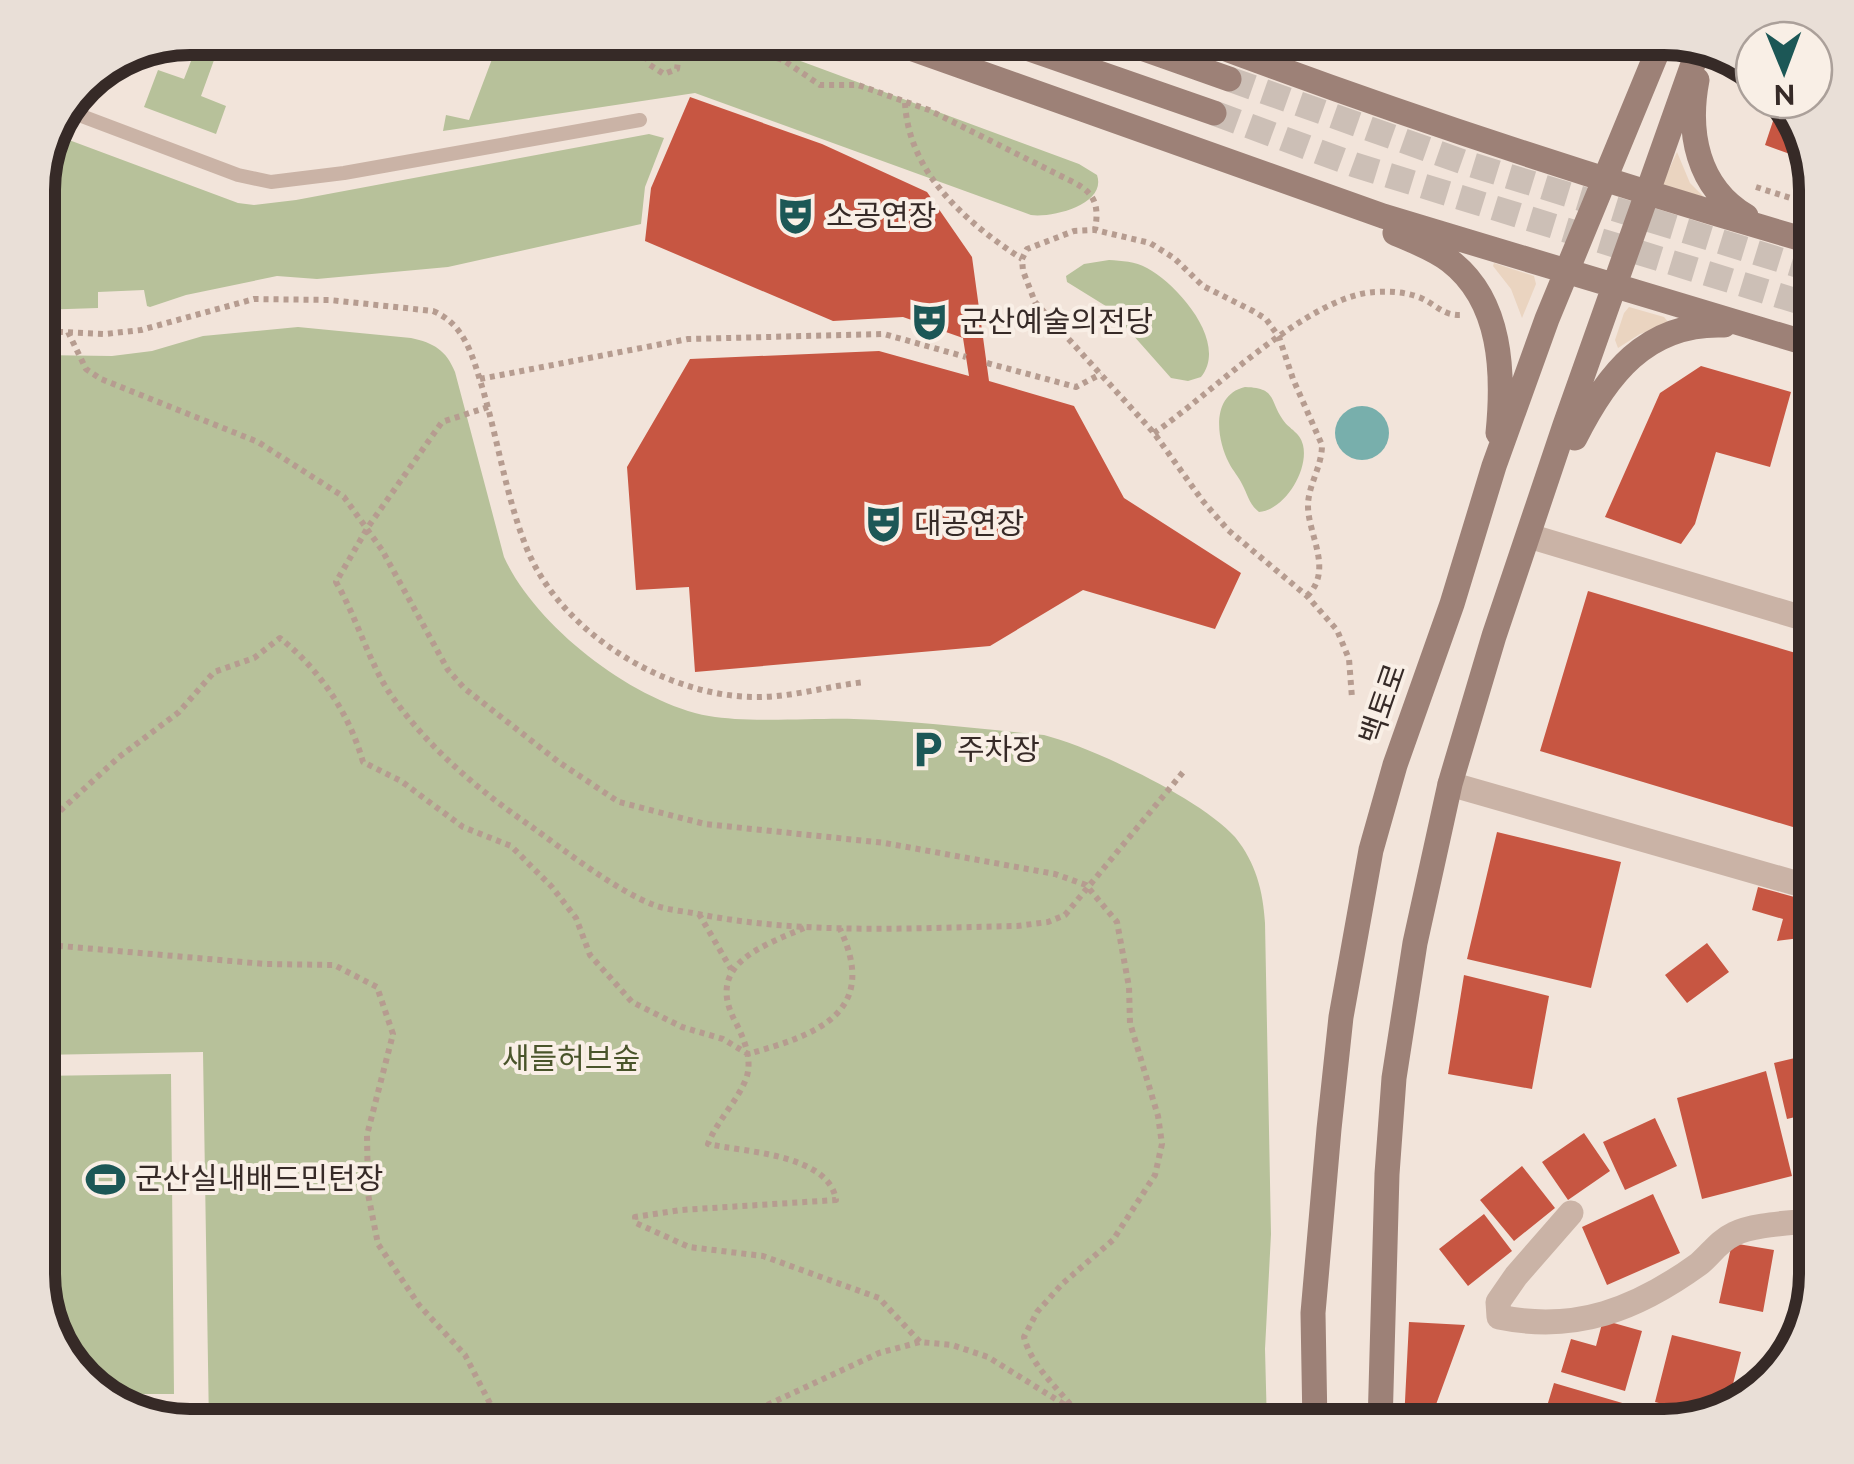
<svg xmlns="http://www.w3.org/2000/svg" width="1854" height="1464" font-family="Raleway,'Noto Sans KR',sans-serif">
	<style>
		.green { fill: #b7c19a }
		.plaza { fill: #ead4c0 }
		.water { fill: #78afac }
		.building { fill: #c75642 }
		.lines { fill: none; stroke-linecap: round; stroke-linejoin: round }
		.secondary-tunnel { stroke: #ccbfb6; stroke-width: 25; stroke-dasharray: 25 12; stroke-linecap: butt }
		.path { stroke: #b69c90; stroke-width: 6; stroke-dasharray: 5 5; stroke-linecap: butt }
		.lane { stroke: #cab3a6; stroke-width: 14 }
		.street { stroke: #cab3a6; stroke-width: 25 }
		.secondary { stroke: #9d8177; stroke-width: 25 }
		.labels { text-anchor: middle; stroke-width: 8; stroke-linejoin: round; paint-order: stroke }
		.poi-label { font-size: 30px; fill: #362a27; stroke: #f9efe6; text-anchor: start }
		.street-label { font-size: 30px; fill: #362a27; stroke: #f9efe6 }
		.park-label { font-size: 30px; fill: #49542a; stroke: #f9efe6 }
		.rim { fill: none; stroke: #362a27; stroke-width: 12 }
	</style>
	<rect width="100%" height="100%" fill="#f2e4da"/>
	<path class="green" d="M200,38H222L201,96L226,106L216,134L144,107L158,70L184,79Z
		M500,38H738L1079,164L1097,175C1107,204 1053,218 1031,215L695,93L443,131L446,115L469,120Z
		M649,134L664,138L645,187L641,224L448,267L317,279L277,276L186,295L150,307L147,306L144,290L98,292V308L38,310V213L69,140L238,203L254,205L296,200Z
		M1109,260C1122,261 1135,261 1147,268C1177,284 1229,342 1201,377L1188,381L1171,378L1109,308L1067,282L1066,276L1084,264Z
		M298,327L411,338C434,343 446,350 455,372L504,557C536,627 634,702 709,716C749,723 811,718 854,719C917,721 981,729 1044,735C1094,748 1201,799 1235,837C1256,863 1263,891 1265,923L1271,1234L1265,1349L1267,1426H209L203,1052L38,1055V355L112,356L152,351L203,336Z
		M1245,387C1277,388 1269,400 1283,420C1290,430 1300,432 1303,445C1309,470 1285,510 1259,512C1249,504 1248,495 1242,484C1239,477 1233,471 1229,463C1216,438 1211,395 1245,387Z
		M171,1074L174,1394H104L90,1389L38,1283V1076Z"/>
	<path class="plaza" d="M1677,152L1690,183L1704,197L1661,187Z
		M1494,263L1534,276L1536,284L1522,318L1511,289L1493,266Z
		M1629,307L1664,317L1669,323L1640,334L1618,348L1615,340L1624,313Z"/>
	<path class="water" d="M1335 433a27 27 0 1 1 54 0a27 27 0 1 1-54 0Z"/>
	<path class="building" d="M1539,38H1603L1593,60Z
		M690,97L822,144L927,192L972,257L989,381L1074,406L1124,498L1241,573L1215,629L1083,590L990,646L695,672L689,587L636,590L627,467L690,359L879,351L969,376L963,338L903,317L833,321L645,241L651,188Z
		M1780,100L1801,123L1807,150L1804,159L1765,145Z
		M1701,366L1791,392L1770,467L1716,452L1695,524L1681,544L1605,517L1660,393Z
		M1588,591L1816,659V834L1540,751Z
		M1497,832L1621,862L1591,988L1467,959Z
		M1758,887L1816,903V936L1777,941L1783,919L1752,910Z
		M1707,943L1729,972L1687,1003L1665,975Z
		M1464,975L1549,996L1532,1089L1448,1074Z
		M1816,1053V1112L1787,1119L1774,1063Z
		M1766,1071L1792,1176L1702,1199L1677,1098Z
		M1655,1118L1677,1166L1625,1190L1603,1142Z
		M1584,1133L1610,1171L1568,1200L1542,1162Z
		M1522,1166L1555,1208L1514,1241L1480,1200Z
		M1653,1194L1680,1253L1607,1285L1582,1227Z
		M1484,1214L1512,1251L1468,1286L1439,1249Z
		M1732,1243L1774,1250L1763,1312L1719,1303Z
		M1603,1320L1642,1331L1625,1391L1561,1372L1571,1339L1596,1346Z
		M1409,1322L1465,1325L1430,1421H1404Z
		M1672,1335L1741,1352L1726,1412L1710,1416L1655,1402Z
		M1554,1383L1636,1407L1630,1426H1541Z"/>
	<g class="lines">
		<path class="secondary-tunnel" d="M1229,79L1469,164L1816,271
			M1214,113L1355,165L1816,307"/>
		<path class="path" d="M637,38L650,65L664,74L677,69L681,38
			M710,38L783,60L820,85H858L929,110L1075,183C1096,194 1099,207 1095,230
			M905,103C909,174 966,222 1022,259
			M1756,187L1816,206
			M38,331L105,334L141,330L254,299L330,300L433,311C466,325 473,358 483,390C498,441 506,495 525,544C557,630 662,695 752,697C790,698 827,686 865,682
			M68,332L86,369L101,379L258,442L344,497L382,550L448,670L464,688L560,763L619,802L705,824L885,843L1055,874L1086,885L1117,922L1129,987L1130,1023L1158,1116L1162,1144L1155,1175L1113,1240L1062,1284L1037,1312L1024,1337C1033,1372 1068,1395 1086,1426
			M987,363L1076,387L1101,374
			M480,379L688,339L884,334L966,357
			M488,407L442,422L368,527L336,582C356,616 369,662 389,692C426,746 478,790 532,827C565,851 617,891 654,905C667,910 684,911 698,914C803,935 911,928 1017,926L1048,922L1065,915L1184,771
			M1154,433C1210,395 1309,295 1375,292C1391,291 1406,292 1421,298C1437,305 1443,316 1462,315
			M1307,596C1334,570 1308,535 1308,506C1308,485 1322,467 1322,445L1293,379L1279,337L1266,319L1253,311L1203,286L1174,258L1150,243L1095,230L1074,231L1027,249L1022,259L1023,271L1035,302L1154,433L1202,500L1228,530L1307,596L1337,630L1349,659L1352,698
			M38,831L119,757L179,712L214,672L254,658L280,638C320,670 349,713 363,762L401,781L463,827L511,846L552,887L576,918L590,955L632,1002L682,1027L723,1039L748,1054C816,1035 880,1013 840,929
			M699,914L731,969
			M804,928C760,947 704,965 736,1023C744,1039 752,1058 747,1076C739,1100 717,1120 708,1144C744,1152 829,1154 836,1200L681,1210L635,1217L636,1223L689,1247L763,1256L879,1298L920,1342
			M38,944L265,964L334,965L377,987L393,1034L367,1135L368,1194L378,1244L419,1305L465,1355L498,1419
			M489,1426L494,1416L506,1426
			M589,1426L600,1416H615L635,1426
			M722,1426L879,1353L920,1342L952,1345L988,1357L1078,1413L1178,1416L1205,1426
			M1063,1426L1078,1413"/>
		<path class="lane" d="M71,112L238,175L271,182L344,173L640,120"/>
		<path class="street" d="M1529,536L1816,622
			M1450,784L1816,889
			M1571,1213L1516,1276L1498,1302L1499,1317C1576,1333 1637,1309 1699,1264C1711,1254 1719,1241 1734,1234C1753,1224 1794,1223 1816,1220
			M1800,1318L1816,1263"/>
		<path class="secondary" d="M882,38L1383,216L1816,346
			M998,38L1214,113
			M1113,38L1229,79
			M1197,38C1400,115 1608,183 1816,243
			M1697,80C1687,132 1697,187 1746,216
			M1395,233C1413,241 1435,249 1450,261C1502,301 1504,373 1498,433
			M1575,438C1606,376 1646,322 1724,325
			M1315,1426L1313,1313L1329,1129L1341,1017L1371,850L1395,765L1452,604L1494,466L1547,319L1663,38
			M1380,1426L1387,1174L1394,1078L1415,943L1450,784L1494,636L1565,425L1698,50"/>
	</g>
	<defs>
		<symbol id="theatre-bare" viewBox="-9 -9 18 18"><path d="M-5-5.5Q0-4 5-5.5V0Q5 5 0 6Q-5 5-5 0ZM-3.3-2.5H-1v1.5H-3.3ZM1-2.5H3.3v1.5H1ZM-2.8 1Q0 5.5 2.8 1Z" fill="#1c5756" stroke="#f9efe6" stroke-width="2.5" paint-order="stroke"/></symbol>
		<symbol id="parking-bare" viewBox="-9 -9 18 18"><path d="M-3.5-5.5H1a3.5 3.5 0 0 1 0 7H-1V5.5H-3.5ZM-1-3.4V-.6H.8a1.4 1.4 0 0 0 0-2.8Z" fill="#1c5756" stroke="#f9efe6" stroke-width="2.5" paint-order="stroke"/></symbol>
		<symbol id="stadium-bare" viewBox="-9 -9 18 18"><path d="M0-5a6.5 5 0 1 0 0 10a6.5 5 0 1 0 0-10ZM-3.5-1.8h7v3.6h-7Z" fill="#1c5756" stroke="#f9efe6" stroke-width="2.5" paint-order="stroke"/></symbol>
	</defs>
	<g fill-rule="evenodd">
		<use href="#theatre-bare" x="768" y="188" width="55" height="55"/>
		<use href="#theatre-bare" x="902" y="294" width="55" height="55"/>
		<use href="#theatre-bare" x="856" y="496" width="55" height="55"/>
		<use href="#parking-bare" x="900" y="722" width="55" height="55"/>
		<use href="#stadium-bare" x="78" y="1152" width="55" height="55"/>
	</g>
	<g class="labels">
		<g class="poi-label">
			<text x="826" y="226">소공연장</text>
			<text x="960" y="332">군산예술의전당</text>
			<text x="914" y="534">대공연장</text>
			<text x="957" y="760">주차장</text>
			<text x="135" y="1189">군산실내배드민턴장</text>
		</g>
		<g class="street-label">
			<text transform="translate(1383 704) rotate(-71)" y="10">백토로</text>
		</g>
		<g class="park-label">
			<text x="571" y="1069">새들허브숲</text>
		</g>
	</g>
	<path d="M0 0H1854V1464H0ZM190 55H1664A135 135 0 0 1 1799 190V1274A135 135 0 0 1 1664 1409H190A135 135 0 0 1 55 1274V190A135 135 0 0 1 190 55Z" fill="#e9dfd7" fill-rule="evenodd"/>
	<path class="rim" d="M190 55H1664A135 135 0 0 1 1799 190V1274A135 135 0 0 1 1664 1409H190A135 135 0 0 1 55 1274V190A135 135 0 0 1 190 55Z"/>
	<g transform="translate(1784 70) rotate(179)"><circle r="48" fill="#f9efe6" stroke="#aba09a" stroke-width="2.5"/>
	<path d="M0-8L18 38L0 25L-18 38Z" fill="#1c5756"/>
	<text y="-15" font-size="28" font-weight="bold" text-anchor="middle" fill="#362a27">N</text>
	</g>
</svg>
